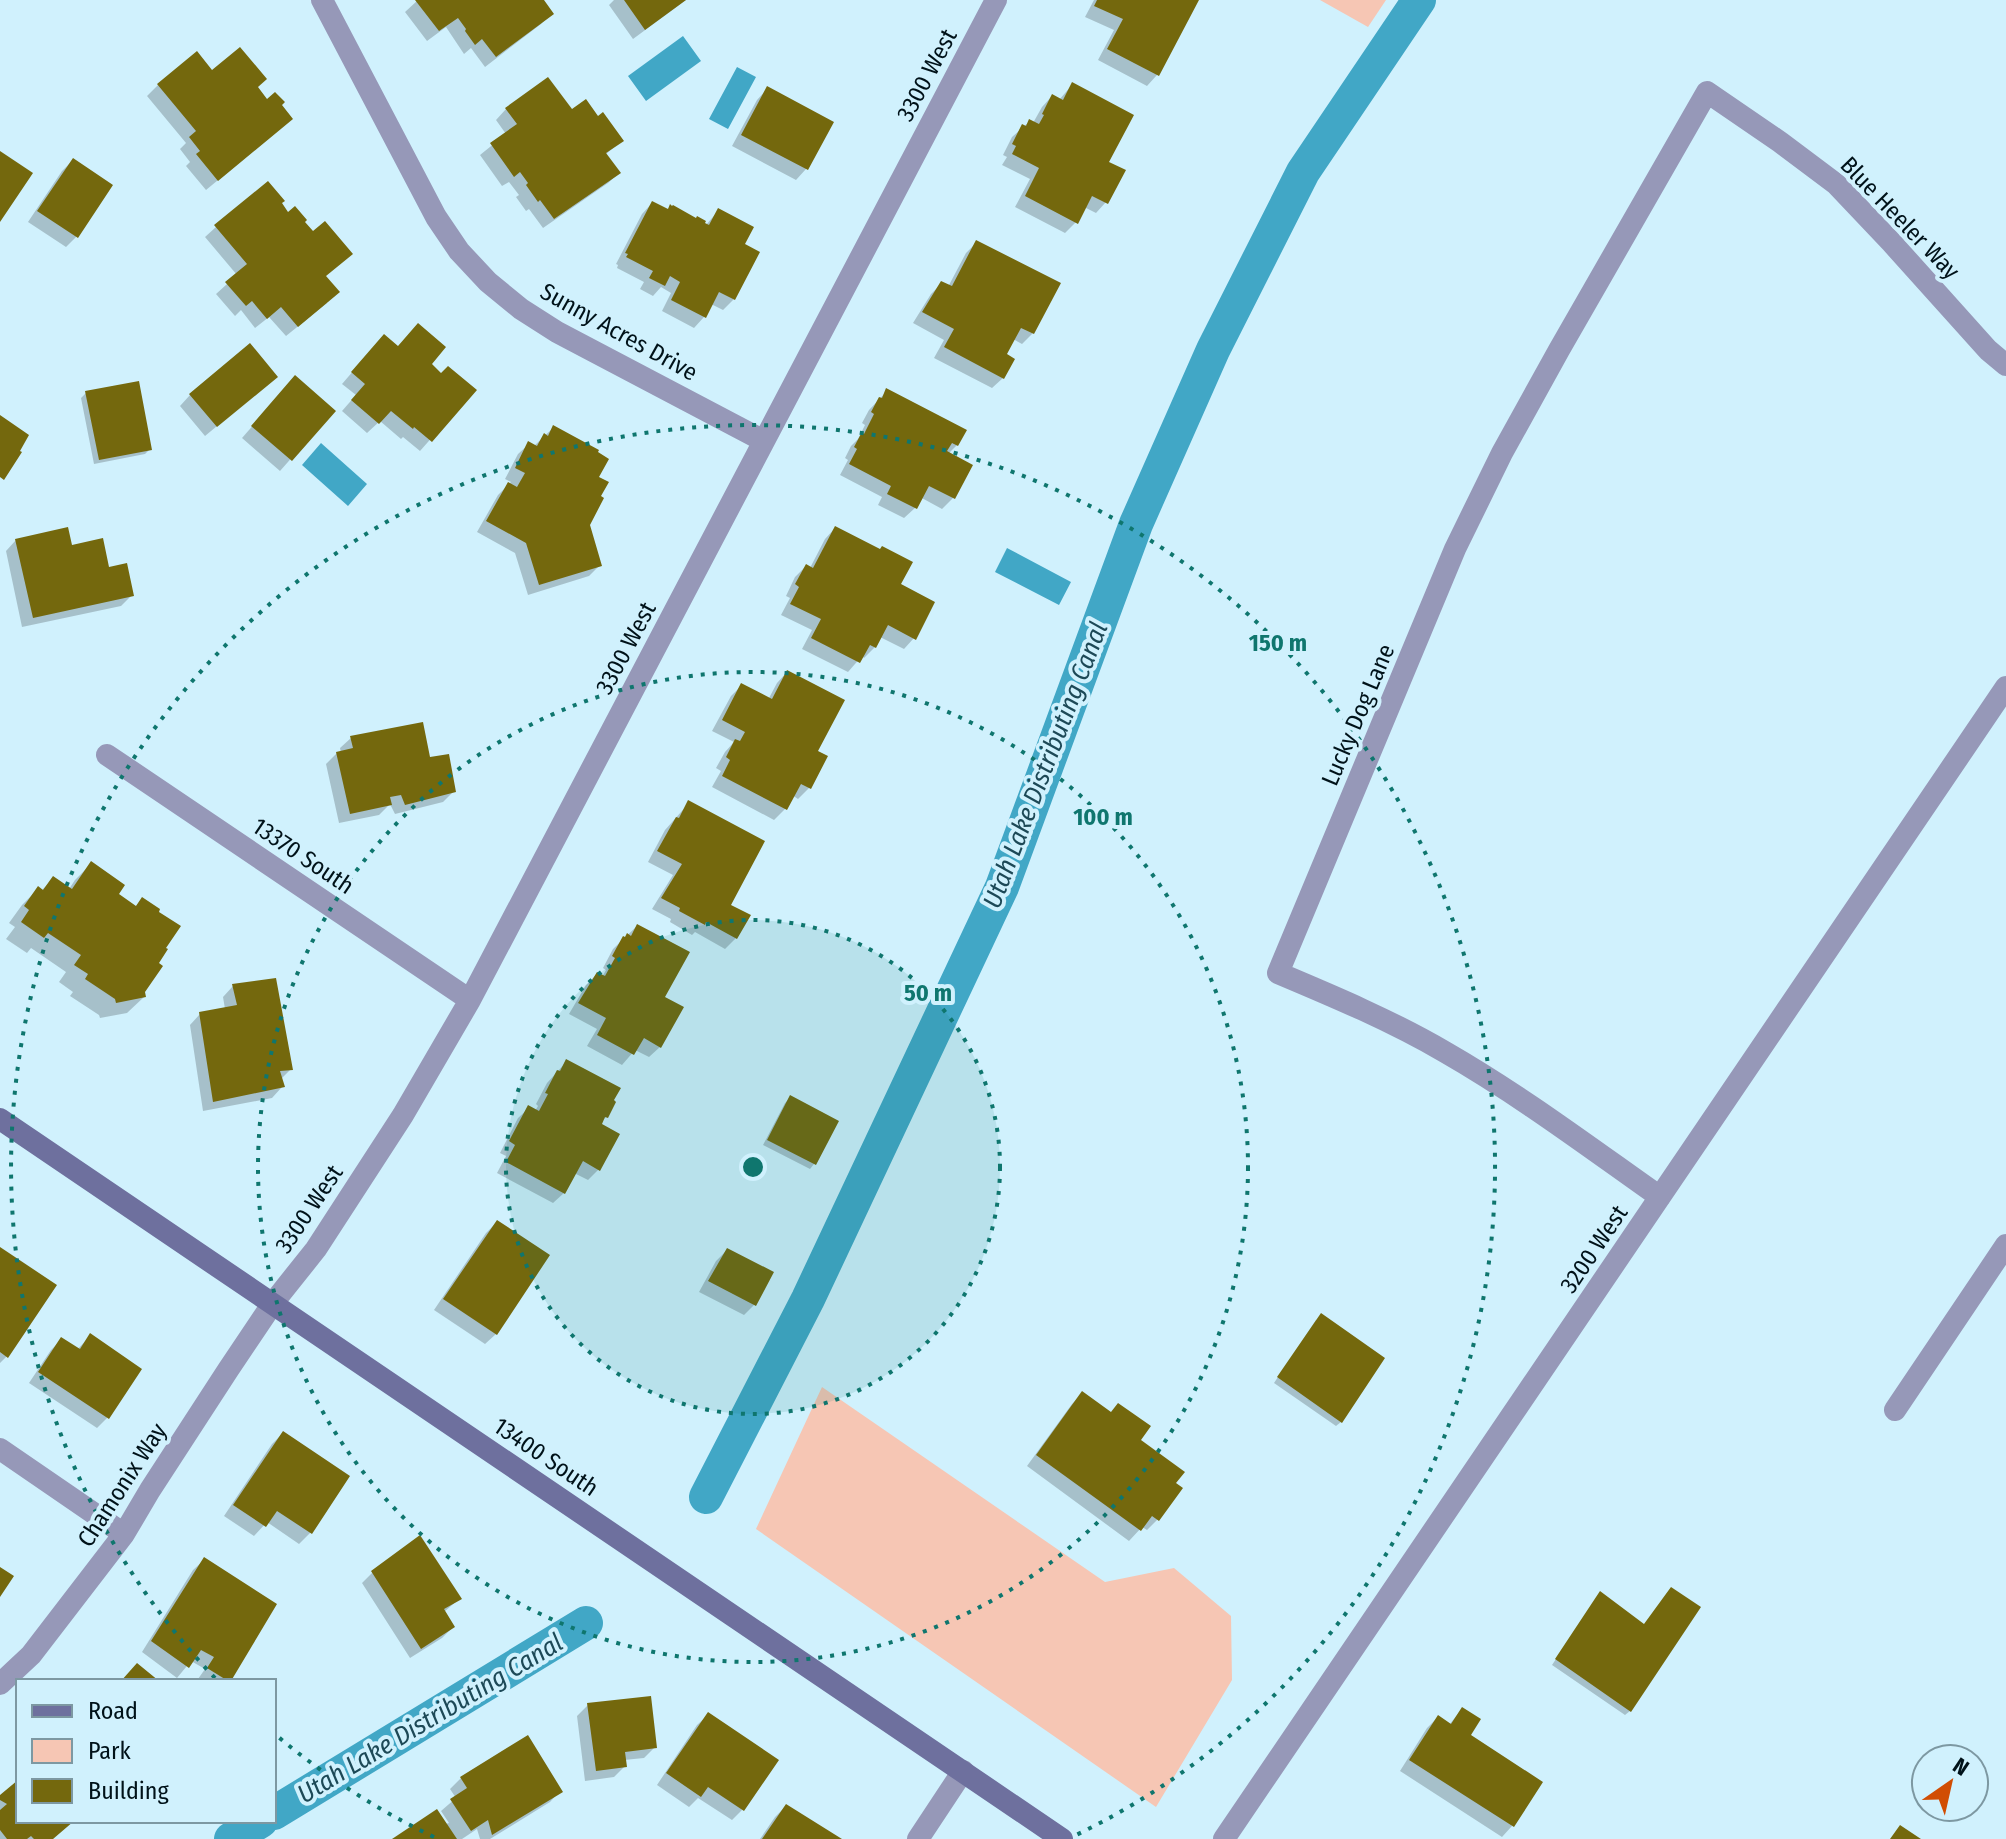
<svg xmlns="http://www.w3.org/2000/svg" width="2006" height="1839" font-family="'Fira Sans Condensed',sans-serif">
	<style>
		.green { fill: #f6c6b4 }
		.water { fill: #41a7c6 }
		.shadow { fill: #0003 }
		.lines { fill: none; stroke-linecap: round; stroke-linejoin: round }
		.canal { stroke: #41a7c6; stroke-width: 34 }
		.building { fill: #74680d }
		.minor { stroke: #9698b8; stroke-width: 22 }
		.secondary { stroke: #6e709e; stroke-width: 22 }
		.ring { fill: none; stroke: #0f766e; stroke-width: 4; stroke-dasharray: 4 8 }
		.labels { text-anchor: middle; stroke-width: 8; stroke-linejoin: round; paint-order: stroke }
		.street-label { font-size: 24px; fill: #001219; stroke: #d0f1fd }
		.water-label { font-size: 26px; font-style: italic; fill: #1d4957; stroke: #d0f1fd }
		.centre { fill: #0f766e; stroke: #d0f1fd; stroke-width: 4 }
		.ring-label { font-size: 24px; text-anchor: middle; font-weight: bold; fill: #0f766e; stroke: #d0f1fd; stroke-width: 8; stroke-linejoin: round; paint-order: stroke }
	</style>
	<rect width="100%" height="100%" fill="#d0f1fd"/>
	<path class="green" d="M1320,0H1386L1368,27Z
		M822,1387L1105,1582L1174,1568L1231,1616L1232,1680L1156,1807L756,1529Z"/>
	<path class="water" d="M683,36L701,61L646,101L628,76Z
		M737,67L756,77L728,129L709,119Z
		M321,443L367,484L348,506L302,465Z
		M1007,548L1071,582L1059,605L995,572Z"/>
	<path class="shadow" d="M418,0H541L551,13L541,24L485,67L471,48L464,54L446,27L427,41L405,12Z
		M614,0H686L633,39L609,5Z
		M1094,0H1197L1157,75L1147,86L1098,60L1114,30L1085,17Z
		M212,73L256,88L280,129L206,190L186,166L190,162L180,149L186,143L147,96L158,85Z
		M1072,85L1107,162L1106,202L1096,213L1084,207L1076,222L1065,233L1015,207L1030,179L1002,165L1007,157L1003,155L1012,137L1030,121L1033,123L1042,107L1052,96L1059,100Z
		M767,89L831,123L806,169L796,180L732,146L757,100Z
		M506,109L572,111L598,119L621,141L605,155L619,173L608,183L543,228L529,209L526,211L516,197L519,195L509,182L502,186L480,155L506,134L496,120Z
		M73,160L76,237L66,247L28,222L62,171Z
		M279,203L288,215L303,222L325,277L327,303L286,336L269,317L255,328L241,310L235,316L216,294L237,275L205,237L216,227Z
		M652,203L666,211L670,207L706,225L718,211L743,245L734,299L723,310L711,304L704,317L694,328L662,311L671,293L661,287L653,296L640,289L644,282L617,268L618,265L616,264L642,214Z
		M977,242L1033,333L1022,344L1013,339L1005,355L1003,378L992,388L934,358L944,340L913,323L931,294L942,283L948,287L966,253Z
		M373,348H397L429,364L441,375L474,390L420,451L403,437L401,439L380,421L367,433L342,411L356,395L342,384Z
		M264,387L205,436L180,406L190,395Z
		M285,389L333,411L280,471L242,438Z
		M887,391L957,445L948,454L970,465L953,498L942,509L920,497L915,508L904,518L878,505L882,497L840,475L848,460L845,458L851,446L858,439L865,425L862,423L869,410Z
		M86,393L150,449L145,454L94,464L81,398Z
		M554,427L597,478L588,525L600,565L589,576L528,595L515,553L477,532L498,495L511,482L505,479L518,454L529,444L534,446Z
		M835,528L879,551L898,585L914,638L904,649L880,637L875,647L864,658L862,656L848,672L802,649L812,630L781,615L790,598L786,596L795,577L806,566L810,568L825,539Z
		M16,540L71,547L108,570L132,595L121,606L22,627L6,551Z
		M787,672L816,752L825,757L809,788L798,799L792,795L785,809L774,820L712,787L721,771L716,768L725,752L734,742L712,731L731,696L741,686L768,700L777,683Z
		M351,738L429,760L454,791L443,802L395,814L390,804L379,815L339,823L326,764L337,753H341L340,748Z
		M689,803L728,906L736,938L725,949L695,932L692,935L670,922L671,919L652,909L673,875L648,862L665,830Z
		M91,864L116,894L135,907L142,900L163,948L143,992L144,997L127,1013L100,1018L99,1015L70,996L73,992L59,982L66,972L31,948L27,953L6,939L15,927L9,923L22,905L38,889L41,891L53,879L69,889L75,880Z
		M637,926L663,998L660,1047L649,1057L635,1050L622,1065L587,1046L597,1029L569,1014L586,985L597,974L602,977L606,970L603,968L613,949Z
		M233,986L291,1069L280,1080L282,1087L272,1098L203,1111L190,1025L200,1014L225,1009L223,997Z
		M567,1061L612,1101L606,1117L598,1125L599,1169L588,1180L574,1173L564,1193L553,1203L497,1173L506,1156L500,1153L518,1118L529,1108L535,1111L538,1106L536,1104L547,1083Z
		M790,1098L836,1122L814,1164L810,1169L763,1145L785,1103Z
		M497,1222L496,1334L485,1344L434,1310L486,1233Z
		M0,1249L7,1356L0,1363Z
		M727,1250L754,1305L744,1315L699,1292L716,1261Z
		M1316,1320L1341,1422L1336,1426L1274,1383Z
		M90,1336L107,1418L97,1428L29,1383L51,1350L62,1339L77,1350Z
		M1082,1394L1138,1441L1173,1484L1180,1488L1157,1520L1147,1530L1142,1527L1129,1541L1027,1466L1072,1404Z
		M283,1433L348,1476L310,1533L299,1544L267,1522L254,1536L224,1516L272,1444Z
		M204,1560L229,1681H200L198,1679L205,1669L191,1661L177,1678L142,1652L193,1570Z
		M373,1572L459,1599L444,1612L453,1627L442,1638L410,1658L362,1583Z
		M1600,1593L1630,1711L1625,1715L1552,1665Z
		M588,1705L655,1747L644,1758L624,1760L625,1766L614,1777L585,1781L577,1716Z
		M1462,1709L1468,1736L1512,1826L1502,1837L1400,1771L1427,1728L1438,1717L1449,1725Z
		M708,1715L742,1810L732,1820L698,1798L689,1807L657,1785L697,1725Z
		M527,1738L560,1791L550,1802L490,1839H480L477,1829L462,1839H396L449,1823L441,1811L456,1798L450,1789L461,1778Z
		M18,1783V1821H73L52,1839H0V1798Z
		M786,1806L836,1839H760L775,1817Z"/>
	<g class="lines">
		<path class="canal" d="M706,1497L808,1299L1002,887L1136,524L1213,350L1303,172L1419,0
			M274,1813L586,1623
			M231,1839L261,1821"/>
	</g>
	<path class="building" d="M415,0H544L554,14L496,57L482,39L475,45L465,31L466,29L458,18L439,31Z
		M624,0H686L645,30Z
		M1097,0H1199L1159,76L1107,49L1123,19L1094,6Z
		M240,47L267,79L258,87L267,99L275,92L285,102L282,105L293,119L218,181L196,154L200,151L189,137L196,131L157,84L197,51L212,70Z
		M548,77L572,109L586,99L598,116L603,112L624,141L606,153L621,173L554,219L540,200L538,202L526,185L528,183L520,172L514,177L490,143L517,124L505,108Z
		M1072,82L1134,115L1109,162L1126,170L1108,204L1092,196L1078,224L1025,196L1039,168L1012,154L1016,146L1012,144L1022,124L1026,126L1029,119L1039,124L1044,115L1042,114L1052,94L1063,100Z
		M767,86L834,122L808,170L741,135Z
		M0,151L33,173L0,222Z
		M73,158L113,185L78,238L37,211Z
		M268,181L285,201L282,203L288,212L295,206L307,220L305,222L313,231L325,221L353,254L326,276L340,292L298,327L281,307L267,319L252,301L246,306L225,282L247,264L214,225Z
		M652,201L668,209L670,204L672,206L673,205L696,218L697,216L706,221L705,223L709,225L718,208L754,227L745,244L760,252L735,300L719,292L706,318L671,300L680,282L670,276L665,286L649,278L653,271L626,257L628,254L625,253Z
		M976,240L1061,283L1034,334L1021,328L1007,354L1015,359L1004,379L944,347L954,329L922,312L941,281L952,286Z
		M418,323L446,347L432,364L441,373L448,366L477,390L432,442L414,427L413,429L391,411L379,424L351,400L365,384L351,372L384,334L398,346Z
		M250,343L278,377L217,427L189,394Z
		M295,375L336,411L292,461L251,426Z
		M139,381L152,450L99,460L85,391Z
		M886,388L967,430L958,446L952,443L947,451L973,465L955,499L929,486L917,509L887,494L891,486L849,464L857,449L854,447L862,432L864,434L874,414L871,412L879,397L882,398Z
		M0,415L29,435L20,451L22,452L4,480L0,477Z
		M553,425L599,450L598,452L609,459L599,477L609,482L601,496L604,498L590,525L602,566L539,585L526,543L486,521L508,482L517,487L525,473L515,468L528,441L537,446L544,433L548,436Z
		M835,526L880,549L882,546L913,562L901,584L935,602L916,640L888,625L876,648L870,645L860,663L811,638L821,619L790,604L799,587L795,584L806,564L813,568Z
		M68,527L72,545L103,538L109,567L127,563L134,596L33,618L15,539Z
		M787,670L845,700L818,751L828,756L811,789L801,784L787,810L722,776L730,760L726,757L735,739L740,741L745,732L722,720L741,683L772,699Z
		M423,722L430,757L449,754L456,792L405,805L401,795L390,797L392,805L350,814L336,752L353,748L350,736Z
		M688,800L765,841L731,905L751,915L737,939L706,922L705,925L679,911L680,908L661,898L682,864L657,851L676,817L679,818Z
		M91,861L125,885L119,894L136,906L142,897L160,909L159,912L181,926L166,948L168,949L159,963L163,966L145,992L146,997L116,1003L115,999L85,979L88,974L74,965L81,955L48,933L44,938L21,922L29,910L24,906L38,886L43,890L53,876L72,889Z
		M637,924L690,952L665,997L684,1007L661,1048L644,1038L634,1055L597,1035L606,1018L578,1003L597,972L605,976L615,958L612,956L623,936L625,937L627,933L631,936Z
		M276,978L293,1070L280,1071L285,1087L213,1102L199,1012L237,1005L232,984Z
		M566,1059L621,1088L614,1100L616,1102L608,1118L605,1117L602,1124L620,1134L600,1171L583,1161L565,1194L506,1162L515,1145L509,1141L528,1105L539,1111L548,1094L545,1093L557,1070L560,1071Z
		M790,1095L839,1121L816,1165L767,1140Z
		M497,1220L550,1255L497,1335L443,1299Z
		M0,1247L57,1285L8,1358L0,1352Z
		M727,1248L774,1272L756,1306L708,1281Z
		M1321,1313L1385,1358L1342,1423L1277,1377Z
		M90,1333L142,1369L109,1419L38,1372L61,1337L80,1349Z
		M1082,1391L1111,1412L1118,1403L1151,1426L1141,1440L1185,1472L1176,1483L1183,1488L1159,1521L1152,1516L1141,1531L1036,1455Z
		M283,1431L350,1476L312,1534L277,1511L266,1527L233,1505Z
		M420,1535L462,1599L444,1609L455,1627L421,1649L371,1571Z
		M204,1557L277,1604L231,1681H228L207,1668L214,1657L201,1650L189,1668L151,1641Z
		M0,1567L14,1576L0,1597Z
		M1671,1587L1701,1607L1631,1712L1555,1659L1600,1591L1644,1624Z
		M137,1663L159,1681H121Z
		M651,1696L657,1748L625,1752L627,1767L596,1771L587,1703Z
		M1462,1707L1481,1719L1471,1735L1543,1782L1514,1827L1409,1760L1438,1715L1451,1724Z
		M708,1712L779,1760L744,1811L708,1787L701,1797L666,1773Z
		M528,1735L563,1792L492,1835L488,1820L471,1831L450,1799L467,1788L460,1777Z
		M18,1780V1821H74L53,1839H34L31,1836L27,1839H7L0,1830V1810L7,1804L0,1800V1795Z
		M786,1804L842,1839H762Z
		M437,1809L457,1839H392Z
		M1900,1825L1921,1839H1890Z"/>
	<g class="lines">
		<path class="minor" d="M322,0L436,217L459,251L488,282L521,309L557,332L764,441
			M107,755L470,1000
			M1660,1197C1589,1147 1520,1095 1445,1052C1392,1021 1335,997 1278,973L1455,549L1502,453L1559,350L1707,92L1780,142L1836,184L1891,242L1988,350L2006,365
			M1895,1410L2006,1245
			M0,1449L124,1534
			M0,1684L31,1655L124,1534L150,1490L228,1370L273,1303L316,1249L403,1115L470,1000L996,0
			M918,1839L963,1771
			M1224,1839L2006,687"/>
		<path class="secondary" d="M0,1119L1062,1839"/>
	</g>
	<circle cx="753" cy="1167" r="247" fill="#0f766e" fill-opacity=".12"/>
	<g class="ring">
		<circle cx="753" cy="1167" r="247"/>
		<circle cx="753" cy="1167" r="495"/>
		<path d="M434 1837A742 742 0 0 1 276 1735M215 1678A742 742 0 1 1 1072 1837"/>
	</g>
	<g class="labels">
		<g class="street-label">
			<text transform="translate(927 75) rotate(-62)" y="8">3300 West</text>
			<text transform="translate(1900 218) rotate(46)" y="8">Blue Heeler Way</text>
			<text transform="translate(619 332) rotate(29)" y="8">Sunny Acres Drive</text>
			<text transform="translate(626 648) rotate(-62)" y="8">3300 West</text>
			<text transform="translate(1358 715) rotate(-67)" y="8">Lucky Dog Lane</text>
			<text transform="translate(303 856) rotate(34)" y="8">13370 South</text>
			<text transform="translate(309 1209) rotate(-56)" y="8">3300 West</text>
			<text transform="translate(1594 1249) rotate(-56)" y="8">3200 West</text>
			<text transform="translate(546 1457) rotate(34)" y="8">13400 South</text>
			<text transform="translate(122 1485) rotate(-57)" y="8">Chamonix Way</text>
		</g>
		<g class="water-label">
			<text transform="translate(1045 765) rotate(-69)" y="9">Utah Lake Distributing Canal</text>
			<text transform="translate(430 1718) rotate(-31)" y="9">Utah Lake Distributing Canal</text>
		</g>
	</g>
	<circle cx="753" cy="1167" r="12" class="centre"/>
	<g class="ring-label">
		<text x="1278" y="651">150 m</text>
		<text x="1103" y="825">100 m</text>
		<text x="928" y="1001">50 m</text>
	</g>
	<rect x="16" y="1679" width="260" height="144" fill="#d0f1fd" stroke="#7d98a2" stroke-width="2"/>
	<rect x="32" y="1705" width="40" height="12" fill="#6e709e" stroke="#7d98a2" stroke-width="2"/>
	<text x="88" y="1719" font-size="24" fill="#001219">Road</text>
	<rect x="32" y="1739" width="40" height="24" fill="#f6c6b4" stroke="#7d98a2" stroke-width="2"/>
	<text x="88" y="1759" font-size="24" fill="#001219">Park</text>
	<rect x="32" y="1779" width="40" height="24" fill="#74680d" stroke="#7d98a2" stroke-width="2"/>
	<text x="88" y="1799" font-size="24" fill="#001219">Building</text>
	<g transform="translate(1950 1783) rotate(34)"><circle r="38" fill="#d0f1fd" stroke="#7d98a2" stroke-width="2"/>
	<path d="M0-6L14 30L0 20L-14 30Z" fill="#d14d03"/>
	<text y="-12" font-size="22" font-weight="bold" text-anchor="middle" fill="#001219">N</text>
	</g>
</svg>
